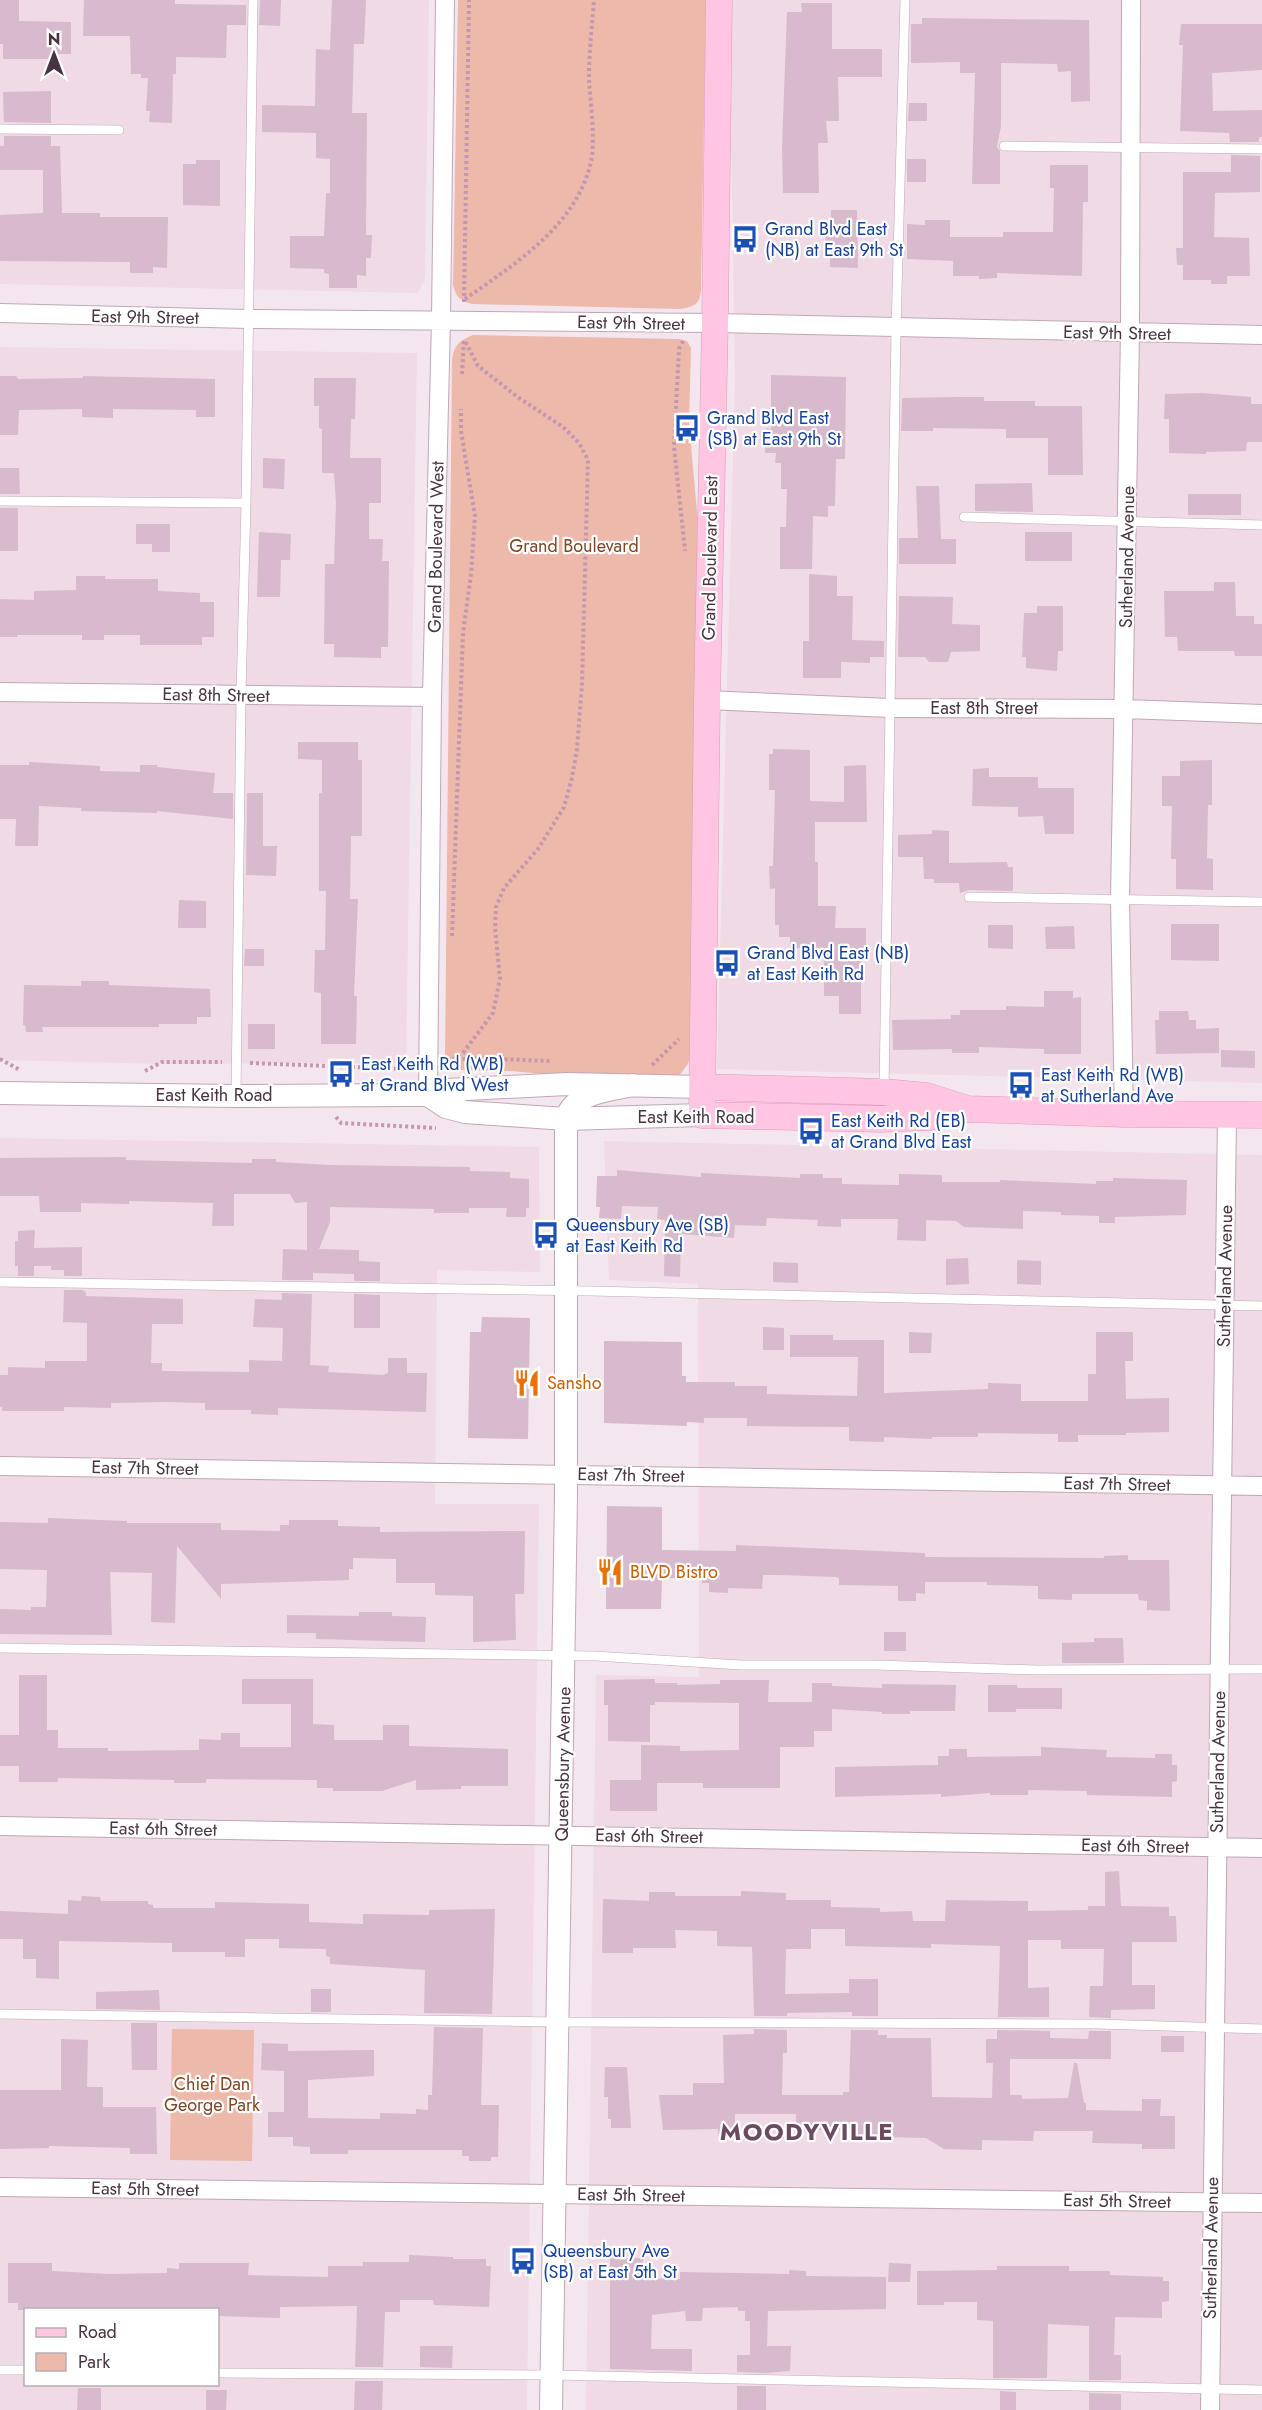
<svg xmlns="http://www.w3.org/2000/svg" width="1262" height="2410" font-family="Jost,sans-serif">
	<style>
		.residential { fill: #f0dae6; fill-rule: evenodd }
		.green { fill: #ecb9ab }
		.building { fill: #d7bacc }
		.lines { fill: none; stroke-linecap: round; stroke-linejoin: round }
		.service-casing { stroke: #c1a7b6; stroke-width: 10 }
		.minor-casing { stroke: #c1a7b6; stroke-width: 20 }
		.tertiary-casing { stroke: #c1a7b6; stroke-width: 24 }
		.secondary-casing { stroke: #e297bc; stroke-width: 27 }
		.path { stroke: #c497b1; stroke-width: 4; stroke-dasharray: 3 3; stroke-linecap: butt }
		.service { stroke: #fff; stroke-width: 9 }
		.minor { stroke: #fff; stroke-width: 18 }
		.tertiary { stroke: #fff; stroke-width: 22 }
		.secondary { stroke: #ffc5e1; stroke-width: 26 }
		.labels { text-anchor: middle; stroke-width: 4.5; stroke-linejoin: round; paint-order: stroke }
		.transit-label { font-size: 18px; fill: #164399; stroke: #fff; text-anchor: start }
		.street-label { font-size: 18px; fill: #483440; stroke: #fff }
		.park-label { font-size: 18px; fill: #7e4622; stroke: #fff }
		.food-label { font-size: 18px; fill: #c56008; stroke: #fff; text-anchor: start }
		.district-label { font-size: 24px; font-weight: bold; letter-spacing: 1.5px; fill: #6b4b60; stroke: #fff }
	</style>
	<rect width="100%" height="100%" fill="#f4e6ee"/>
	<path class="residential" d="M0,0H429L425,279L418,293L0,284Z
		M732,0H1262V1083L717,1069L735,379L730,87Z
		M0,347L417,353L406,1063L162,1064L0,1060Z
		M0,1138L539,1147L540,1272L437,1270L435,1504H539L527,2410H0ZM26,2310H218V2384H26Z
		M604,1141L1262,1155V2410H586L596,1675L699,1677L698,1284L609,1280Z"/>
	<path class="green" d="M458,0H706L701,290C700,305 693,307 680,309L472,304C460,301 455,296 453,284Z
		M473,335L679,339L687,341L691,348L689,423L698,523L690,1056L688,1064L678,1077L564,1076L512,1071L460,1070L445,1060L452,359C455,344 459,341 473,335Z
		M172,2029L254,2030L252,2161L170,2160Z"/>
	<path class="building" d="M0,0H19V21L71,22V54H57V59H3V44H0Z
		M84,0H175V4L246,5V25H227L226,58L176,57V74H173L172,123L149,122L150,111H146L148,78H141V74H131L130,36H83Z
		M260,0H281L280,26L259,25Z
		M332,0H366L364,44H354L352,113H367L366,235H372L371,258H366V276L357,275V288H329V274L324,273V269L290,268V236H324L326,193H330V159L316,158V133L262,132V105L315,106L316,49L330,50Z
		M801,3H832V49H882V77H838L839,121H826L828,143H818L819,193H783L782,147L787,12H802Z
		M922,18L1089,20L1090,101L1071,102V71L1058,72L1057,64L1001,63V126L997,147L1000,151V184H972L975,73H960V62L911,63V24H922Z
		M1181,24H1262V70L1212,73L1213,111L1262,110V137H1259V142H1230L1229,133L1180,131L1183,45H1179Z
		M51,91V123L4,122L3,92Z
		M909,103H927V121H908Z
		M4,136H51V146H60L62,213H100V217H168L167,268L153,267V273H130V262L0,261V215L43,213V170H0V146H4Z
		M1231,155L1260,156V192L1215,193L1214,237L1249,238L1250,276H1227V284H1211V280H1183V265H1177L1176,248H1183V172H1231Z
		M907,159H926V182H907Z
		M196,160H220V206L183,205V164H196Z
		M1050,165H1088V202H1083L1082,276L997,273V278L979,279V276H953V261L907,259V224L925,225V220H950V237H1003V232H1053L1054,188H1050Z
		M831,210H857L858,268L830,267V251H825L826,228H831Z
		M771,375L846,377L845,459H836L835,506H828V517L813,516L812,569H780V527H786L787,489H781V463H775L776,453H765L766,428L771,429Z
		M0,376H16L18,379L83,378V376L215,379V417H196V410L113,409V418L82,417V409L19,410L18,435H0Z
		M314,378H356L355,419H351L350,458H381V503H369V539H383L382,561H389L388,647H381V658L334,657V644H324L325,564H334L336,503L334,473H322V429L319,428V406H314Z
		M1202,393L1251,397V404H1262V442H1247L1246,451L1206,452V454L1169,453V419H1164L1165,394Z
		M958,397H984V401H1035V406H1082L1083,475H1048V438H1006V429L933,428V431H901L902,398Z
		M263,458L285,459L284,489L263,488Z
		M0,468H19L20,494H0Z
		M1032,483L1033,512L975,511V484Z
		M916,486H939L941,539H956V564H899V538H918Z
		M1188,494H1241V515H1188Z
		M0,508H18V551H0Z
		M136,524H170V552H152V544H136Z
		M259,532L291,534L290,560H281L280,597H257Z
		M1025,532H1072V561H1025Z
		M809,574L837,576V596H853L852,640L884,641V657H870V663L841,662V678H803V641H809Z
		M76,576H105V579H158V591L200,593V602H214V637H202V645H140V635H104V640H82V635H17V637H0V599L34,600V591L76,590Z
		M1214,582H1235L1236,616H1254V624H1262V656H1235L1234,651H1178L1177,637H1165L1164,591H1214Z
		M899,596L953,597L952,624L980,625V651L951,652L948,662H929L925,657H898Z
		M1037,606H1063V651H1058L1057,671L1026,668V657H1022L1024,613H1037Z
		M298,742H358V760H362V836H351L350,899H358L354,996H357L356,1044H321V993L314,992L315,950H325L326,891H319V793H322V760L298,759Z
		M773,749L810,750V801L844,802V766L866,765L867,822H815V862H818V906H836L835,928H866V949H861V1014H839V996H824V948H790V937H779V925H775V888L770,889L769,866H773L775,790H769V754H773Z
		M1212,760V805H1208L1207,858L1213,859V890L1176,889V859H1171L1172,806H1162V776H1180V761Z
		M29,762L100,766V771L140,772V765H157V767L215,773L213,793H233V819L157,811V813L81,811V808L39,806L38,846H15L16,819H0V765H29Z
		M989,768V777H1038V788H1074V834H1045L1043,816L1018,817V807L972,806L973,769Z
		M247,793H263V846H277L276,876L246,875Z
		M932,830L949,831V863L1007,862L1008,867H1013V891L969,890L960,893L959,883H934V879H924L923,857H898V835L932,834Z
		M179,900L206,901V928H178Z
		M1171,924H1219V961L1171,960Z
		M988,925H1013V949L988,948Z
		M1074,926L1075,949H1046L1045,927Z
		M245,949H264V966H244Z
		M81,981H109V985L210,989L211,1017H197V1024H159V1027H42L43,1032H26L25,1025H23L24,985L81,986Z
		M1044,991H1073V998L1081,997V1054H1044V1049L979,1047V1053H952V1049L893,1050L892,1020L951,1019V1015H960V1010H1006V1006L1044,1007Z
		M1159,1011H1188L1189,1020H1196V1029L1219,1028V1053L1156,1054L1155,1020H1159Z
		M248,1024H275V1049H248Z
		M1221,1050L1255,1051V1068L1221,1067Z
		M126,1157V1160L252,1163V1159H276V1162L331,1165L470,1167V1171L510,1172V1178L529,1179V1208H526V1217H506L507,1208H469V1213H434V1209L330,1207V1222L319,1249L359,1250V1261L380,1262V1281H354V1274L313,1273V1280H282L283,1249L307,1250V1202L295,1203L290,1194H234V1226H212L213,1203L129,1201V1204L81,1203V1212H40L39,1196H0V1158Z
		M617,1170L701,1177V1173L800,1178V1174H823V1178H842V1184L899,1185V1174L942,1175V1182H1000V1180L1096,1184V1181H1113V1178L1187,1180L1186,1215L1115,1217V1223H1099V1216L1061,1215V1212L1023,1211V1229L964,1227L956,1221L926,1220V1241L897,1240L898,1219H841V1227L817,1226L818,1220L767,1218L766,1226L735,1225L734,1238L681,1234L680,1277L664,1276L665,1220L657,1219L658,1207L622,1206L621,1219L599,1218L600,1207H596L597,1176H617Z
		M35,1230L34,1248L82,1247V1276H64V1270H51V1266H34V1276H18V1266H15V1241H18V1231Z
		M968,1258L969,1284L946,1285V1259Z
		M1017,1260L1041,1261V1285L1017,1284Z
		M773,1262L798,1263V1283L773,1282Z
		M64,1290H82L86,1292V1296L183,1299V1324H152L151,1363H162V1371L249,1372V1360L282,1361L283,1328L253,1327L255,1299L282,1300V1293L312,1294L310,1365L329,1366L328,1372L383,1375L388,1373V1358H407V1373H427L426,1412L278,1408V1415L251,1414V1410H205V1403L167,1402L111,1403V1408L64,1407V1411H2V1407H0V1375H8V1367L45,1368V1361H87V1323L63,1322Z
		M354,1294L380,1295V1328H354Z
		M482,1317L530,1318L528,1439L468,1438L470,1332H481Z
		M763,1327L784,1328V1350H763Z
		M909,1332L932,1333L931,1353H909Z
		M1096,1332H1133V1361H1125L1126,1399L1169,1398V1432L1126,1433V1435H1078V1442H1058V1434L978,1433V1437H932V1439L884,1437V1442L849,1441V1427L747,1426V1418H704V1423L687,1422V1426L604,1423V1341L682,1342V1376H686V1382H735V1386H767V1394L857,1396L858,1357H790V1335H833V1340H884V1393L988,1389V1383L1021,1384V1401H1088V1374H1096Z
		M607,1506L662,1507V1550L736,1551V1545L925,1553V1557L1104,1558V1556L1128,1555V1560H1169L1170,1611L1147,1610V1601L1139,1600L1138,1594H1072V1600L1038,1599V1586L987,1585V1582H925V1594L916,1593V1601H898V1586L839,1585V1578L836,1577L780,1575H763L762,1589L728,1588V1593L709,1592V1583H702V1579L662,1578L661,1609H606Z
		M48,1518L127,1521V1523H221V1530L280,1531V1525H289V1520H338V1526L380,1527V1532L525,1531L524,1594H515L516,1640L473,1642V1596L435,1595V1583H396V1559L353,1558V1569H349V1580L221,1584V1599L177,1546L175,1623L151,1622L152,1573L110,1572L112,1635L0,1634V1609L31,1610V1607H46L47,1570L0,1569V1522L48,1523Z
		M359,1612H392V1616L426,1617L425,1642L316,1639V1633H287V1615L359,1616Z
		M884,1632H906V1651H884Z
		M1094,1638H1123L1124,1663H1062V1643L1094,1642Z
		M19,1675H47V1730H58V1748H108V1751L199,1750V1739L221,1740V1733H240V1747H291V1704H242V1679H313V1724L334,1725V1740H383V1725H409V1746L508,1749V1786H461V1789L416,1790V1780L382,1791H333V1788H317V1780L206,1779V1783H174V1780L58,1778V1782H19V1766H0V1735H19Z
		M655,1679V1683H677V1685L720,1684V1680H769L768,1702H812V1683H832V1686L882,1688V1684L956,1685L955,1711H910V1714H882V1712L832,1709V1731H814V1747H780V1788H703V1783H657V1811H610V1780H641V1745L680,1746V1751L739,1750V1703L655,1702V1705H650V1742L608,1741V1705H604V1680Z
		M988,1685H1017V1688H1062V1709H1016V1712H988Z
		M1041,1747L1107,1750L1106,1757L1155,1758V1754H1172V1765H1177V1781L1172,1782V1797L1087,1795V1791L1028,1790V1795H990V1793L941,1797V1794L835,1797V1767L938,1765V1756H949V1749H967V1757L1041,1756Z
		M1119,1871L1121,1906L1169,1907V1916H1176L1177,1942H1132V1985H1155V2009L1111,2010V2018L1089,2017L1090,1986H1103L1104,1949H1061V1940H1028V1988L1049,1987V2017H998L1000,1946L931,1944V1948L845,1946V1929H811V1949H786L785,1994L849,1993V1979H878V2016H852V2012L787,2013V2016H754L752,1947L717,1946V1931L675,1930L676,1948H633V1953H602L603,1899L649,1901V1892H675V1896H741V1891L786,1893V1900H831V1907L880,1908V1912L912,1911L913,1921H945L946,1900L1028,1901V1911L1088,1910V1906H1105V1872Z
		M82,1896L100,1897L101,1901H148V1904L153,1905V1908H215V1902L309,1904V1922L363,1924V1914L429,1915V1910L495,1909L492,2014L424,2013L425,1970L330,1964V1957L326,1956V1949L279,1948V1939H245V1957H225V1952H172V1943L59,1941V1979L36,1978V1959H23V1939H0V1911L68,1914V1900L81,1901Z
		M311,1989H331V2012H311Z
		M159,1990L160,2010L96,2009V1992Z
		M131,2023H157V2070H132Z
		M434,2027L483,2028L481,2105H499L498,2157H491V2161H469V2156H462V2150H348V2154H310V2147L293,2146V2137H268V2112H284V2071L261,2070L262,2043L288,2044V2051L374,2050V2076L308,2080V2118L380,2119V2113L416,2114V2109L428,2110V2095H432Z
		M754,2029L787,2030V2053H783L782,2095H843V2092H849L851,2030H878V2035H887V2038H931L932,2097L992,2098L993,2063H986V2039H997V2030L1050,2031V2038L1088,2039L1089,2031H1111V2059H1010V2095H1022V2099L1068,2098L1074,2063H1077L1084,2103H1086V2110L1142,2111V2099H1161L1160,2116H1175V2149H1142V2144L1092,2143L1093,2131H1034L1033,2141L982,2140V2150L944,2149L926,2138L842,2136V2130H796V2114H735V2134H718V2129L663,2130L659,2095H693V2083H724L723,2035L754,2034Z
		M1161,2036H1184V2052H1161Z
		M61,2039L88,2040L87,2087H103V2107H156L157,2154H130V2148L49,2146V2148L0,2149V2090H61Z
		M605,2067H627L631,2128H611V2119H608V2097H604Z
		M409,2255L453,2257V2259H486V2266H491L489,2307L434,2305L433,2300H400V2312H385L383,2367H355L357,2306L280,2307V2318L218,2316V2308L18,2310V2303H8V2263H52V2271L109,2274L167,2273V2268L179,2269V2263H249L248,2275L328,2277V2266H363V2262H409Z
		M610,2258H643V2278L680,2279V2272L789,2274V2270L806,2271V2276L886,2277V2309L768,2311L767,2346H791L790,2371L766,2373L737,2372V2355H750V2321H745V2311H738V2307L703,2308L702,2321H686L685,2311L652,2315L651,2349H692V2371L610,2369Z
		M889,2263L911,2264L910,2282H888Z
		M997,2266H1069V2271H1110V2275L1163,2277V2281H1169V2301L1162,2302V2318L1115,2317L1114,2355H1121V2380H1089V2326L1048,2324L1047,2378H993V2321L977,2320V2302H944V2305H917V2271L997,2270Z
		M420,2346H453L452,2368L420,2367Z
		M355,2381H383L382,2410H354Z
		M737,2386H766V2410H737Z
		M78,2388H101V2410H77Z
		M206,2390H227L226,2410H206Z
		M1000,2391L1016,2392V2410H1000Z
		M1089,2393L1121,2394V2410H1089Z"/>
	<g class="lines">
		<defs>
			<path id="service" d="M0,129L119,130
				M1004,146L1262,149
				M0,501L246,503L241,695L236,1096
				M246,503L253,0
				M964,517L1262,525
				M969,897L1262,902
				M884,1089L896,329L905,0
				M0,1282L590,1291L1262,1306
				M0,1648L595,1656L741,1665H876L1037,1670L1262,1669
				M0,2014L558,2022L1099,2024L1262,2029
				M0,2370H26
				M218,2373L552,2375L1262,2390"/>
			<path id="minor" d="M0,313L249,319L715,323L1262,335
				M0,692L432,697
				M707,700L890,708L1125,709L1262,714
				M428,1095L432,697L441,320L445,0
				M1124,1114L1120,900L1130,333L1131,0
				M0,1466L1262,1486
				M0,1826L1262,1848
				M0,2187L1262,2203
				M1210,2410L1227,1115"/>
			<path id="tertiary" d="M0,1093L236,1096L405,1095H428L447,1090L567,1084L703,1087
				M428,1095L446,1107L465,1112L566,1119L702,1115
				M551,2410L566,1497V1119C574,1092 610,1090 633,1085"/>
			<path id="secondary" d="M719,0L715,323L707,700L702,1115L882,1119L930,1117L968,1109
				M703,1087L884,1092L927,1096L968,1109L1124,1114L1262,1115"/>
		</defs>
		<use href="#service" class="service-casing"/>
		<use href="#minor" class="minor-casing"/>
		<use href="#tertiary" class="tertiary-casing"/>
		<use href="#secondary" class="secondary-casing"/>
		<path class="path" d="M465,299C515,264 581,223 592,156C595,130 590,103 589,78C589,52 592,26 594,0
			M464,302L469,0
			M683,341L679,349L674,446L685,551
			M462,374L464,340
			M452,936L463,633L471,574L475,516L461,431V409
			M0,1059L20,1070
			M451,1062L470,1058L551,1061
			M250,1063L405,1069L408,1065
			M448,1063L463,1053L493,1013L500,979L495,927L496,907L504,888L538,849L564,807L572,778L577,749L582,684L588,460L579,443L563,427L519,398L478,366L465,341
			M652,1065L679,1039
			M145,1071L162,1062H222
			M336,1117L341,1123L436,1128"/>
		<use href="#service" class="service"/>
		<use href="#minor" class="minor"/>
		<use href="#tertiary" class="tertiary"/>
		<use href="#secondary" class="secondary"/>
	</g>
	<defs>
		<symbol id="bus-bare" viewBox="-9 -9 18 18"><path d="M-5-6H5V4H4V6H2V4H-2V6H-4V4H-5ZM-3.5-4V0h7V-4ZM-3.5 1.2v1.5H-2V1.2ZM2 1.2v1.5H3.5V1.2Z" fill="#1a4fb4" stroke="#fff" stroke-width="2.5" paint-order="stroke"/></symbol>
		<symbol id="restaurant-bare" viewBox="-9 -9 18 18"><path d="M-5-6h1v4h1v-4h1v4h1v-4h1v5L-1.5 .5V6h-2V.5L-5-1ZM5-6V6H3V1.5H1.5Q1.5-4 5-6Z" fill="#e8710a" stroke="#fff" stroke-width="2.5" paint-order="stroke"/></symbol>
	</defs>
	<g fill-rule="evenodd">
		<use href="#bus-bare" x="726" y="220" width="38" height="38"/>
		<use href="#bus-bare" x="668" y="409" width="38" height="38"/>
		<use href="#bus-bare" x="708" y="944" width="38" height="38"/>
		<use href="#bus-bare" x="322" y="1055" width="38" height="38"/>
		<use href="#bus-bare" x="1002" y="1066" width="38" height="38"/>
		<use href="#bus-bare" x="792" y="1112" width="38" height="38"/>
		<use href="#bus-bare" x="527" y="1216" width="38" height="38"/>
		<use href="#restaurant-bare" x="508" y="1364" width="38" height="38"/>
		<use href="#restaurant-bare" x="591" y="1553" width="38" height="38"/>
		<use href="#bus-bare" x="504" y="2242" width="38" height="38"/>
	</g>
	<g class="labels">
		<g class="transit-label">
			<text x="765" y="235">Grand Blvd East<tspan x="765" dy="21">(NB) at East 9th St</tspan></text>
			<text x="707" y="424">Grand Blvd East<tspan x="707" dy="21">(SB) at East 9th St</tspan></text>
			<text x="747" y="959">Grand Blvd East (NB)<tspan x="747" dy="21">at East Keith Rd</tspan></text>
			<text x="361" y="1070">East Keith Rd (WB)<tspan x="361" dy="21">at Grand Blvd West</tspan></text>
			<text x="1041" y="1081">East Keith Rd (WB)<tspan x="1041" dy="21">at Sutherland Ave</tspan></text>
			<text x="831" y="1127">East Keith Rd (EB)<tspan x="831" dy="21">at Grand Blvd East</tspan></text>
			<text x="566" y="1231">Queensbury Ave (SB)<tspan x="566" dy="21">at East Keith Rd</tspan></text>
			<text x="543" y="2257">Queensbury Ave<tspan x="543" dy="21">(SB) at East 5th St</tspan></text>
		</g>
		<g class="street-label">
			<text transform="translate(145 317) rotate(1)" y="6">East 9th Street</text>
			<text transform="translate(631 323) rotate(1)" y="6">East 9th Street</text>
			<text transform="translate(1117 333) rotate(1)" y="6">East 9th Street</text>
			<text transform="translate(436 547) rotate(-89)" y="6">Grand Boulevard West</text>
			<text transform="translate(1127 557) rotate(-89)" y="6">Sutherland Avenue</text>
			<text transform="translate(710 558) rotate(-89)" y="6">Grand Boulevard East</text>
			<text transform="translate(216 695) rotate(1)" y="6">East 8th Street</text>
			<text x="984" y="714">East 8th Street</text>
			<text x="214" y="1101">East Keith Road</text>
			<text x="696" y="1123">East Keith Road</text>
			<text transform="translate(1225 1276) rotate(-89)" y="6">Sutherland Avenue</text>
			<text transform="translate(145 1468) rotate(1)" y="6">East 7th Street</text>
			<text transform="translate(631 1475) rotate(1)" y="6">East 7th Street</text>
			<text transform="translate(1117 1484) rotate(1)" y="6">East 7th Street</text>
			<text transform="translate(1218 1762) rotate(-89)" y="6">Sutherland Avenue</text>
			<text transform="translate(563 1764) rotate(-89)" y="6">Queensbury Avenue</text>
			<text transform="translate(163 1829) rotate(1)" y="6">East 6th Street</text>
			<text transform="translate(649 1836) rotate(1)" y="6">East 6th Street</text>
			<text transform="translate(1135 1846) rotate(1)" y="6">East 6th Street</text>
			<text transform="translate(145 2189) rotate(1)" y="6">East 5th Street</text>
			<text transform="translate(631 2195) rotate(1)" y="6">East 5th Street</text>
			<text transform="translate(1117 2201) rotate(1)" y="6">East 5th Street</text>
			<text transform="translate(1211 2248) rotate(-89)" y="6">Sutherland Avenue</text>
		</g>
		<g class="park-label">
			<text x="574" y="552">Grand Boulevard</text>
			<text x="212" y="2090">Chief Dan<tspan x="212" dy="21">George Park</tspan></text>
		</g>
		<g class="food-label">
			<text x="547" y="1389">Sansho</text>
			<text x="630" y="1578">BLVD Bistro</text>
		</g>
		<g class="district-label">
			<text x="807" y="2140">MOODYVILLE</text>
		</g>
	</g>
	<rect x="24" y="2308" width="195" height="78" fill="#ffffff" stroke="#b6aeb3" stroke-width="1.5"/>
	<rect x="36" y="2328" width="30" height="9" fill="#ffc5e1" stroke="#b6aeb3" stroke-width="1.5"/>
	<text x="78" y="2338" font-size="18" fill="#483440">Road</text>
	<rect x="36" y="2353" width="30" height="18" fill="#ecb9ab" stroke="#b6aeb3" stroke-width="1.5"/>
	<text x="78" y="2368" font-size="18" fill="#483440">Park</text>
	<g transform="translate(54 54)" stroke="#ffffff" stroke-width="4.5" paint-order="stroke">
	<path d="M0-4.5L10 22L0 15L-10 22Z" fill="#483440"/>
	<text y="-9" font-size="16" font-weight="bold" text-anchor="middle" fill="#483440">N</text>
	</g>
</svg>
